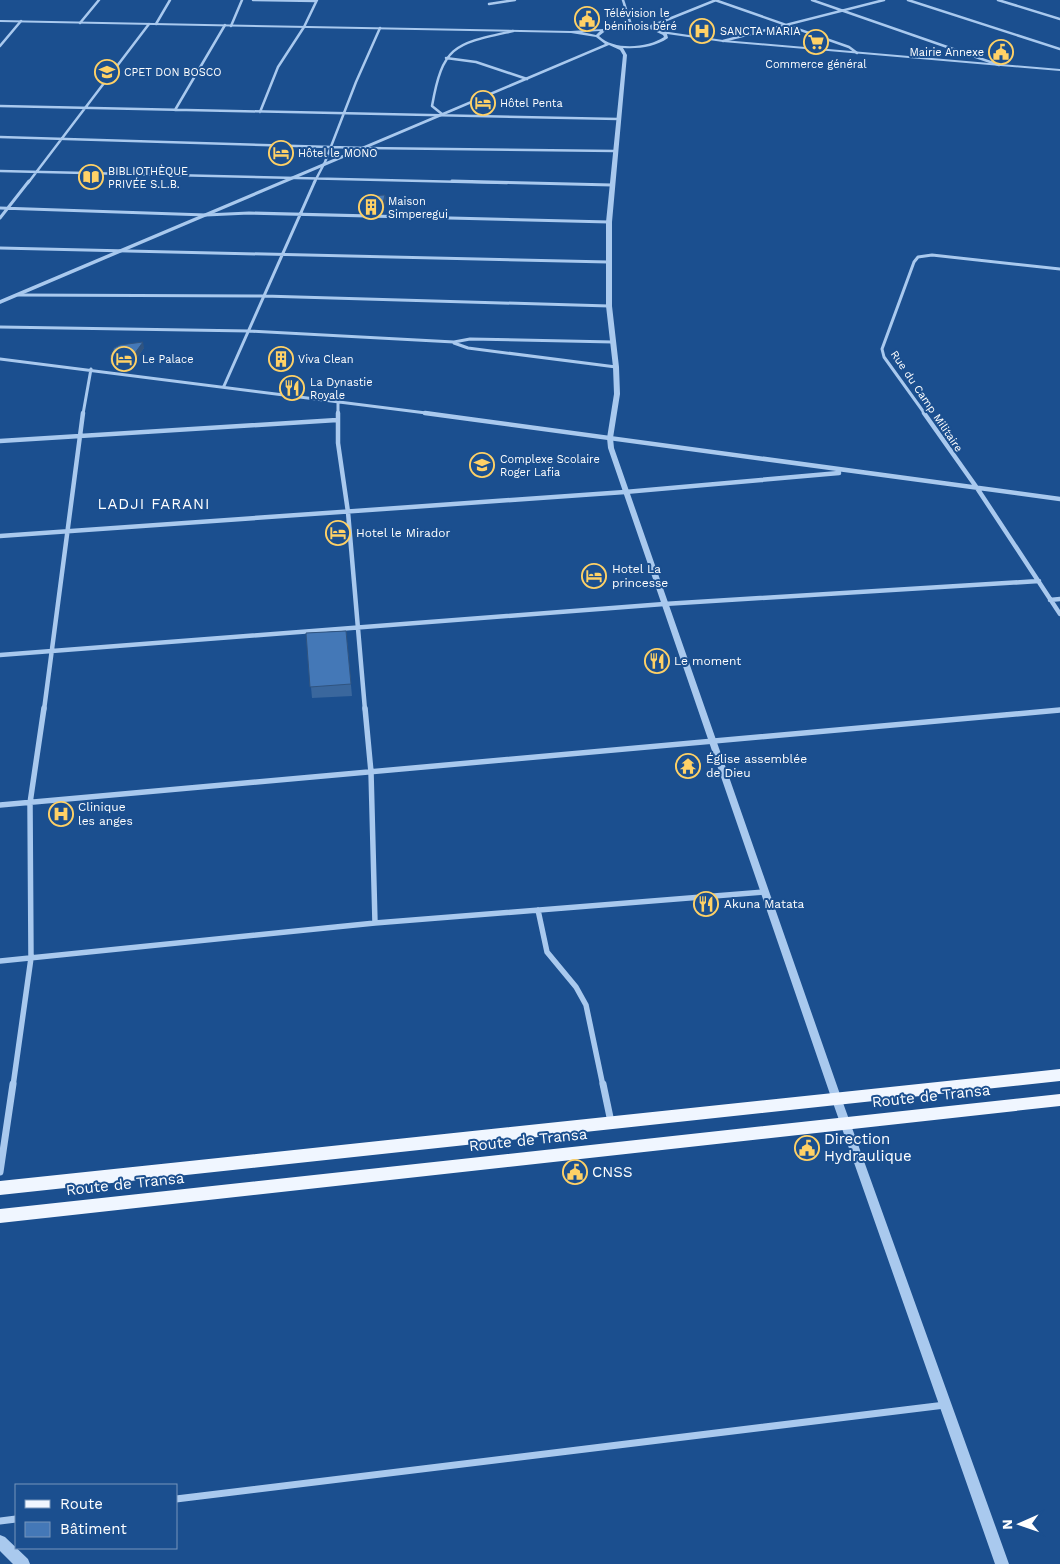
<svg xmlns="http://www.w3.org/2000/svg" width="1060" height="1564" font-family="'Work Sans',sans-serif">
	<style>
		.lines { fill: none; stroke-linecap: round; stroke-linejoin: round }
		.minor-far4 { stroke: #a9c9ee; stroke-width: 2.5 }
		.minor-far3 { stroke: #a9c9ee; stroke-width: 3 }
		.minor-far2 { stroke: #a9c9ee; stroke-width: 4.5 }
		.minor-far1 { stroke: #a9c9ee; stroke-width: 5.5 }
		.minor { stroke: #a9c9ee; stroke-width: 7 }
		.tertiary { fill: #a9c9ee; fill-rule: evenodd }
		.primary { fill: #f0f6ff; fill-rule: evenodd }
		.wall { fill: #3a679d }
		.shaded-wall { fill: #305480 }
		.building { fill: #4478b7; stroke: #305480 }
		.labels { text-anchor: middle; stroke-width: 4; stroke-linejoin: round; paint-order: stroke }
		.far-poi-label { font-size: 11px; fill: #fff; stroke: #1b4f8f; text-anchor: start }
		.far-street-label { font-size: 11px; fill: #fff; stroke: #1b4f8f }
		.poi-label { font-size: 12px; fill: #fff; stroke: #1b4f8f; text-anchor: start }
		.quarter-label { font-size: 15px; letter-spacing: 1px; fill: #fff; stroke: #1b4f8f }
		.near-street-label { font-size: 15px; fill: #fff; stroke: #1b4f8f }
		.near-poi-label { font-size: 15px; fill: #fff; stroke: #1b4f8f; text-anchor: start }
	</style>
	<rect width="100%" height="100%" fill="#1b4f8f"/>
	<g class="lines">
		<path class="minor-far4" d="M253,0L316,1
			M623,0L631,25
			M715,0L849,47L857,53
			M812,0L999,65
			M908,0L1060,49
			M998,0L1060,19
			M489,4L515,0
			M80,23L99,0
			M156,24L170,0
			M231,26L242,0
			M649,27L716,0
			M723,41L884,0
			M0,46L21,21
			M446,58L476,62L527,79
			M0,106L618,119
			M175,110L225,25
			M260,112L278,67L304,27L317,0
			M442,114L432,106C443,44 455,44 513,31
			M0,137L365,148L615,151
			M0,171L507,183
			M28,183L149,24
			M314,183L325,162L356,82L380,28"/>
		<path class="minor-far3" d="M452,181L612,185
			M0,208L206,215L249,213L609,222
			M0,218L29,181
			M0,248L608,262
			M18,295L264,296L609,306
			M0,327L249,331L454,342L470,339L613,342
			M454,343L468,348L616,367
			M0,359L434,414
			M224,386L315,181
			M338,401V414
			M83,414L91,369
			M925,414L884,357L882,349L914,262L918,257L932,255L1060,269"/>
		<path class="minor-far2" d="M338,413V443L348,512L365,710
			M425,413L1060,499
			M924,413L977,488L1060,614
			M0,441L337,420
			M0,536L625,492L839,473
			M1050,600L1060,599
			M0,655L664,604L1039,581
			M44,710L83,413"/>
		<path class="minor-far1" d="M365,708L371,772L375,923
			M0,805L1060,710
			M538,910L547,952L576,987L586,1005L603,1086
			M0,961L375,923L765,892
			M13,1086L31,958L30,803L44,708"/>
		<path class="minor" d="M603,1084L611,1122
			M0,1172L13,1084
			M176,1499L945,1405
			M0,1521L16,1519"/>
		<path class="tertiary" d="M0,20L571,31L603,29L607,27L631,24L649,26L662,31L723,40L1060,69V71L723,42L667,34L668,38C655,47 639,49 623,48L627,55L612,222V306L619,367L620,394L613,438L614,448L842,1100L1009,1564H995L832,1100L608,448L607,438L614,394L613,367L606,306V222L623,55L620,50L609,45L0,304V300L605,44L596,37L571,33L0,22ZM631,26L648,28L663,35L664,37C648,48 614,51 599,36L608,29ZM600,31L596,35L582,32Z
			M0,1535L5,1537L28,1559L30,1564H13L0,1551Z"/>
		<path class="primary" d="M1060,1069V1081L0,1195V1181Z
			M1060,1094V1106L0,1223V1209Z"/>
	</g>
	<path class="wall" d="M385,195L386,201L383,213L365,212L364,206Z
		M144,348L131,366L111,364L110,357Z
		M346,631L352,696L312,698L306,633Z"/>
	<path class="shaded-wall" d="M385,195L386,201L383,213L382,207Z
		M143,342L144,348L131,366L130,360Z"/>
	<path class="building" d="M385,195L382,207L364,206L367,196Z
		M143,342L130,360L110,357L114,348L120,345Z
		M346,631L351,684L310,687L306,633Z"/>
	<defs>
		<symbol id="civic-ring" viewBox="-11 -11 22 22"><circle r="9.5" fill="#1b4f8f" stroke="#ffd166" stroke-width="1.5"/><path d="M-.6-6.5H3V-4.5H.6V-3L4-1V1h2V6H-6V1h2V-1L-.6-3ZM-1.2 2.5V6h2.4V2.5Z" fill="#ffd166"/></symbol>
		<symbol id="hospital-ring" viewBox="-11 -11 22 22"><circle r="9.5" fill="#1b4f8f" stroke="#ffd166" stroke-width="1.5"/><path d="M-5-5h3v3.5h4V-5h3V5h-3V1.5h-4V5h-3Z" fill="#ffd166"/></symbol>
		<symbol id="supermarket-ring" viewBox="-11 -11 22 22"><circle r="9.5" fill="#1b4f8f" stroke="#ffd166" stroke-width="1.5"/><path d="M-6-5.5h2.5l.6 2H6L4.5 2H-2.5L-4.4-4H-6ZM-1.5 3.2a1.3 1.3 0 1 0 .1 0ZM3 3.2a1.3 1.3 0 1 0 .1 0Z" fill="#ffd166"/></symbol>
		<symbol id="school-ring" viewBox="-11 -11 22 22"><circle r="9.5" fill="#1b4f8f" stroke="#ffd166" stroke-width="1.5"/><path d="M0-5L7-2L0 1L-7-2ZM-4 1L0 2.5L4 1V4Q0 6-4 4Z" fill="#ffd166"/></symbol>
		<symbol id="hotel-ring" viewBox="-11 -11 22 22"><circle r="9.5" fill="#1b4f8f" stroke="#ffd166" stroke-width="1.5"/><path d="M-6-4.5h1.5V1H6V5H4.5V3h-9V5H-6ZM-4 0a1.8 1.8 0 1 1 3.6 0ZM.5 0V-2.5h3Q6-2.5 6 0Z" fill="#ffd166"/></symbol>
		<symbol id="library-ring" viewBox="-11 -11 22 22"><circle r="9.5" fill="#1b4f8f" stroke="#ffd166" stroke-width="1.5"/><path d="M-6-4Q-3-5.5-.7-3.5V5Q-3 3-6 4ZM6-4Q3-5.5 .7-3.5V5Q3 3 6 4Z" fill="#ffd166"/></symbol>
		<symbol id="building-ring" viewBox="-11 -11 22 22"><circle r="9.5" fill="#1b4f8f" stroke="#ffd166" stroke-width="1.5"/><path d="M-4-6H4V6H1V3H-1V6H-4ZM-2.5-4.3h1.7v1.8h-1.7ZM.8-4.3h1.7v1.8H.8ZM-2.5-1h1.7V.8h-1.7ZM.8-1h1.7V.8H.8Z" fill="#ffd166"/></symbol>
		<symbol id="restaurant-ring" viewBox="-11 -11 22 22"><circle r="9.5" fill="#1b4f8f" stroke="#ffd166" stroke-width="1.5"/><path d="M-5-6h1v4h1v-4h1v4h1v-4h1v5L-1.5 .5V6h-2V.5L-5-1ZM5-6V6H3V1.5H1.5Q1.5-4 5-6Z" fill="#ffd166"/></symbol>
		<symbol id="temple-ring" viewBox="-11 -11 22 22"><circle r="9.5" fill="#1b4f8f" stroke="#ffd166" stroke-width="1.5"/><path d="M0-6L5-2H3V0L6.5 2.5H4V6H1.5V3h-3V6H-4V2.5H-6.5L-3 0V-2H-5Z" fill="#ffd166"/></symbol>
	</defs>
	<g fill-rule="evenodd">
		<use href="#civic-ring" x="573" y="5" width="28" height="28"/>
		<use href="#hospital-ring" x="688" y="17" width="28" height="28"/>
		<use href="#supermarket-ring" x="802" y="28" width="28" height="28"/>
		<use href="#civic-ring" x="987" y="38" width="28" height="28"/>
		<use href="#school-ring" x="93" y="58" width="28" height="28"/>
		<use href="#hotel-ring" x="469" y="89" width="28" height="28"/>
		<use href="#hotel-ring" x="267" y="139" width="28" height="28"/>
		<use href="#library-ring" x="77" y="163" width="28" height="28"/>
		<use href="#building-ring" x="357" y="193" width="28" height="28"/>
		<use href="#hotel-ring" x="110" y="345" width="28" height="28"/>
		<use href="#building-ring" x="267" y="345" width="28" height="28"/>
		<use href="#restaurant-ring" x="278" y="374" width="28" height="28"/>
		<use href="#school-ring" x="468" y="451" width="28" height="28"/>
		<use href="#hotel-ring" x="324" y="519" width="28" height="28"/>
		<use href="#hotel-ring" x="580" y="562" width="28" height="28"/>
		<use href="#restaurant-ring" x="643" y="647" width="28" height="28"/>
		<use href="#temple-ring" x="674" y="752" width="28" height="28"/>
		<use href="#hospital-ring" x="47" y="800" width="28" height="28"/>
		<use href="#restaurant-ring" x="692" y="890" width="28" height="28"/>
		<use href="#civic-ring" x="793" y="1134" width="28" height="28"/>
		<use href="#civic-ring" x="561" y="1158" width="28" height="28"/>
	</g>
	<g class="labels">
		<g class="far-poi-label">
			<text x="604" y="17">Télévision le<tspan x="604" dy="13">béninois béré</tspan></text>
			<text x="720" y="35">SANCTA MARIA</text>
			<text x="984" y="56" text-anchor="end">Mairie Annexe</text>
			<text x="816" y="68" text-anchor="middle">Commerce général</text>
			<text x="124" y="76">CPET DON BOSCO</text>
			<text x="500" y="107">Hôtel Penta</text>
			<text x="298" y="157">Hôtel le MONO</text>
			<text x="108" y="175">BIBLIOTHÈQUE<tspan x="108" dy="13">PRIVÉE S.L.B.</tspan></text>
			<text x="388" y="205">Maison<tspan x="388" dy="13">Simperegui</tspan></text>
			<text x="142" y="363">Le Palace</text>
			<text x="298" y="363">Viva Clean</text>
			<text x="310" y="386">La Dynastie<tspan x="310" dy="13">Royale</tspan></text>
			<text x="500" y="463">Complexe Scolaire<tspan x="500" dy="13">Roger Lafia</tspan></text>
		</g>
		<g class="far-street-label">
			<text transform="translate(927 401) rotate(56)" y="4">Rue du Camp Militaire</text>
		</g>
		<g class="poi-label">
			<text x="356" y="537">Hotel le Mirador</text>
			<text x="612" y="573">Hotel La<tspan x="612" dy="14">princesse</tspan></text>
			<text x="674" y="665">Le moment</text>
			<text x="706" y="763">Église assemblée<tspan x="706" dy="14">de Dieu</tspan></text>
			<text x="78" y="811">Clinique<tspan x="78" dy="14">les anges</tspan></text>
			<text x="724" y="908">Akuna Matata</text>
		</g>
		<g class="quarter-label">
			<text x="154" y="509">LADJI FARANI</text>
		</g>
		<g class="near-street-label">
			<text transform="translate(931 1096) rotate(-6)" y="5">Route de Transa</text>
			<text transform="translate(528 1140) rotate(-6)" y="5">Route de Transa</text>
			<text transform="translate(125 1184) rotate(-6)" y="5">Route de Transa</text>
		</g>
		<g class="near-poi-label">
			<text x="824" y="1144">Direction<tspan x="824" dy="17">Hydraulique</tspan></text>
			<text x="592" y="1177">CNSS</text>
		</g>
	</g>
	<rect x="15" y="1484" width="162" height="65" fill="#1b4f8f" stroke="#7695bc"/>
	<rect x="25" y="1500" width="25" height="8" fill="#f0f6ff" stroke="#7695bc"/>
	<text x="60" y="1509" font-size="15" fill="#ffffff">Route</text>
	<rect x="25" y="1522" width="25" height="15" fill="#4478b7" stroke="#7695bc"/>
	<text x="60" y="1534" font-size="15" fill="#ffffff">Bâtiment</text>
	<g transform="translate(1020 1524) rotate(268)" stroke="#1b4f8f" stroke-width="4" paint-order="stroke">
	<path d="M0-4L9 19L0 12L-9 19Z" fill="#ffffff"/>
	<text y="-8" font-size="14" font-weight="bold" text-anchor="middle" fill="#ffffff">N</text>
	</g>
</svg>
